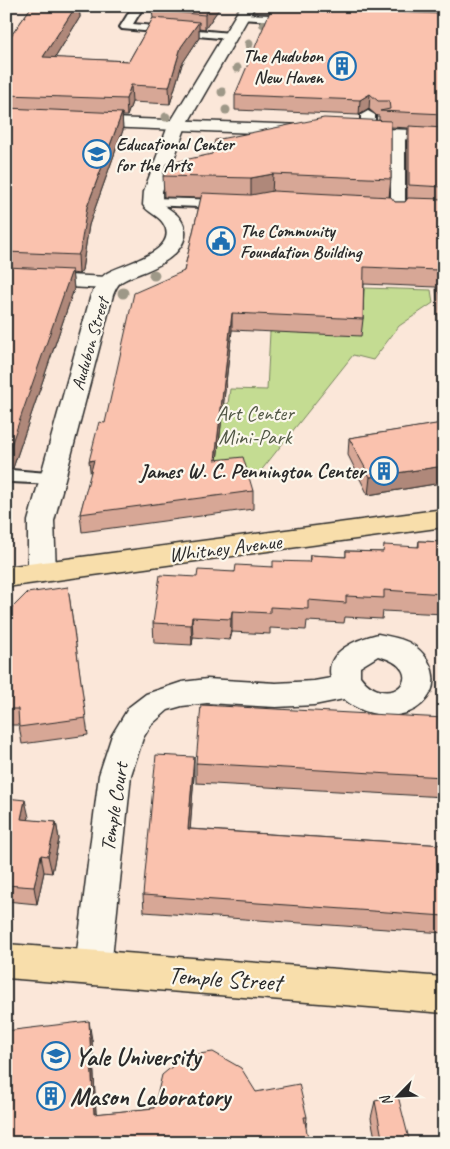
<svg xmlns="http://www.w3.org/2000/svg" width="450" height="1149" font-family="Caveat,sans-serif">
	<style>
		.green { fill: #c4dc92; stroke: #78845e }
		.lines { fill: none; stroke-linecap: round; stroke-linejoin: round }
		.service-casing { stroke: #2b2b2b; stroke-width: 4 }
		.pedestrian-casing { stroke: #2b2b2b; stroke-width: 3 }
		.minor-casing { stroke: #2b2b2b; stroke-width: 3 }
		.secondary-casing { stroke: #2b2b2b; stroke-width: 3 }
		.primary-casing { stroke: #2b2b2b; stroke-width: 3 }
		.service { fill: #fbf7ec; fill-rule: evenodd }
		.pedestrian { fill: #fbf7ec; fill-rule: evenodd }
		.minor { fill: #fbf7ec; fill-rule: evenodd }
		.secondary { fill: #fbf7ec; fill-rule: evenodd }
		.primary { fill: #f8deab; fill-rule: evenodd }
		.tree { fill: #9e9888 }
		.wall { fill: #d7a796; stroke: #2b2b2b; fill-rule: evenodd }
		.shaded-wall { fill: #af887a; stroke: #2b2b2b }
		.building { fill: #fac2ae; stroke: #2b2b2b }
		.labels { text-anchor: middle; stroke-width: 4.5; stroke-linejoin: round; paint-order: stroke }
		.far-poi-label { font-size: 18px; font-weight: bold; fill: #2b2b2b; stroke: #fbf7ec; text-anchor: start }
		.far-street-label { font-size: 18px; fill: #2b2b2b; stroke: #fbf7ec }
		.park-label { font-size: 21px; fill: #515745; stroke: #fbf7ec }
		.poi-label { font-size: 21px; font-weight: bold; fill: #2b2b2b; stroke: #fbf7ec; text-anchor: end }
		.street-label { font-size: 21px; fill: #2b2b2b; stroke: #fbf7ec }
		.near-street-label { font-size: 25px; fill: #2b2b2b; stroke: #fbf7ec }
		.near-poi-label { font-size: 25px; font-weight: bold; fill: #2b2b2b; stroke: #fbf7ec; text-anchor: start }
	</style>
	<rect width="100%" height="100%" fill="#fbe7d9"/>
	<filter id="ink" filterUnits="userSpaceOnUse"><feTurbulence type="fractalNoise" baseFrequency=".02" numOctaves="2"/><feDisplacementMap in="SourceGraphic" scale="10" xChannelSelector="R" yChannelSelector="G"/><feConvolveMatrix kernelMatrix="1 2 1 2 8 2 1 2 1" color-interpolation-filters="sRGB"/></filter>
	<g filter="url(#ink)">
		<path class="green" d="M364,288L431,290L433,303L399,326L373,360L353,355L260,472L137,487L223,404H228L230,389L267,390L270,332L362,301Z"/>
		<g class="lines">
			<defs>
				<path id="service" d="M133,6H144L133,24L230,33L236,36L230,39L122,29L120,27Z
					M242,14L273,15L279,18L273,21L238,19L236,17Z
					M368,111L375,115V133L368,137L361,133V115Z
					M398,130L405,134V213L403,216H393L391,213V134Z
					M151,198L227,200L232,201L234,204L232,207L227,208L146,205L144,202L146,199Z
					M11,470L60,474L63,478L60,482L53,484L11,482L6,481V471Z"/>
				<path id="pedestrian" d="M6,272L108,277L115,279L118,283L115,287L108,289L6,284Z"/>
				<path id="minor" d="M241,6H255L186,126L162,191V204C167,208 173,211 177,215C198,238 174,258 153,268C143,273 130,276 121,282C117,285 115,290 113,295L54,521L56,572L52,579L42,582L32,579L28,572V521L91,295C96,287 99,278 107,273C122,264 182,251 163,223C158,215 148,213 143,205L144,191L168,126Z
					M378,634C388,636 399,638 408,642C431,654 444,684 422,704C402,723 363,716 344,699L314,705L276,707L207,703L182,706L168,710L151,725L143,738L131,775L111,968L106,980L93,985L80,980L75,968L99,775L112,735L129,707L146,694L182,682L207,679L276,683L314,681L331,678C324,651 358,639 378,634ZM378,656C433,670 389,715 360,676V667Z"/>
				<path id="secondary" d="M85,117L305,125L311,126L314,130L311,134L305,135L79,126L76,122L79,118Z
					M355,128L444,131V141L349,137L346,133L349,129Z"/>
				<path id="primary" d="M444,509V527L6,587V567Z
					M6,944L444,977V1013L6,978Z"/>
			</defs>
			<use href="#service" class="service-casing"/>
			<use href="#pedestrian" class="pedestrian-casing"/>
			<use href="#minor" class="minor-casing"/>
			<use href="#secondary" class="secondary-casing"/>
			<use href="#primary" class="primary-casing"/>
			<use href="#service" class="service"/>
			<use href="#pedestrian" class="pedestrian"/>
			<use href="#minor" class="minor"/>
			<use href="#secondary" class="secondary"/>
			<use href="#primary" class="primary"/>
		</g>
		<g class="tree">
			<circle cx="263" cy="24" r="4"/>
			<circle cx="249" cy="44" r="4.5"/>
			<circle cx="237" cy="68" r="4.5"/>
			<circle cx="222" cy="92" r="4.5"/>
			<circle cx="226" cy="110" r="4.5"/>
			<circle cx="166" cy="117" r="4.5"/>
			<circle cx="154" cy="275" r="5.5"/>
			<circle cx="123" cy="293" r="5.5"/>
		</g>
		<path class="wall" d="M32,6H79L80,17L55,58L129,61L153,18L152,10L155,6H221L205,29L199,28V38L182,64L170,104L132,102L127,116H122L123,130L89,225L82,270L79,274L72,273L74,289L13,468L6,470V43Z
			M275,6H444V487H441V483L368,495L348,455L349,438L438,424L437,393L439,376H442L436,287L364,284L363,319L361,336L232,330L217,460L253,491V509L82,532L80,514L105,423L184,271L201,198L164,197L163,176L379,120V116H377L369,109L359,115L235,110V95ZM391,127L408,128L407,141V199L405,202H395L389,197L391,179Z
			M419,541L444,542V614L383,611L382,619L345,617L344,623L307,621L306,630L270,628V634L232,632L230,640L193,637L192,645L154,643L153,623L197,577L309,562L310,555L346,557V551L383,552L418,547Z
			M68,587L88,735L22,744L19,725H6V603L13,607Z
			M444,718V797L196,783V763Z
			M194,775L190,829L444,845V933L144,912L143,895Z
			M6,798L29,817L28,820L56,822L59,839L52,873L44,872L37,904L6,901Z
			M92,1040L96,1114L154,1108L256,1092L307,1117L306,1127L6,1143Z
			M375,1101L410,1143H376L371,1118Z"/>
		<path class="shaded-wall" d="M76,6H79L80,17L45,74L43,57Z
			M211,6H221L205,29V15Z
			M324,6H332L331,15Z
			M199,22V38L182,64L170,104L169,87L181,47Z
			M131,85L132,102L127,116L126,99Z
			M370,94L369,109L359,115L360,100Z
			M122,113L123,130L89,225L82,270L79,274L78,255L87,207Z
			M273,174L272,195L251,199V178Z
			M72,270L74,289L13,468L6,470V450Z
			M232,313V330L215,478V460Z
			M94,460L91,479L89,461Z
			M444,466L441,483L368,495L370,477Z
			M444,471V487H441Z
			M6,472L8,483L6,489Z
			M232,611V632L230,640L231,619Z
			M192,617L193,637L192,645L191,625Z
			M194,757V775L189,847L188,829Z
			M25,800L29,817L24,836L21,819Z
			M56,822L59,839L52,873L48,856Z
			M41,855L44,872L37,904L34,887Z
			M89,1021L92,1040L97,1131L94,1114Z"/>
		<path class="building" d="M32,6H76L43,57L129,61L153,18L199,22L181,47L169,87L131,85L126,99L6,95V43Z
			M155,6H211L205,15L152,10Z
			M278,6H324L328,10L444,14V114L380,111L390,109L389,101H378L370,94L360,100L235,95L271,9Z
			M6,108L122,113L87,207L80,251L78,255L6,252Z
			M324,118L391,121V179L273,174L251,178L163,176L166,164L212,154L215,140Z
			M409,126L444,128V187L409,185Z
			M273,191L391,197L395,202H405L408,198L444,199V352L438,270L364,267L363,319L232,313L215,460L243,457L253,491L80,514L94,460L89,461L99,422L105,423L134,293L184,271L202,193L251,195Z
			M6,267L72,270L10,448L6,450V301L8,296H6Z
			M439,376H444V466L370,477L349,438L442,423Z
			M419,541L444,542V594L384,590V598L346,596V603L308,600V609L270,607V613L232,611L231,619L192,617L191,625L153,623L160,575L197,577L198,570L235,572L236,565L273,567V561L310,562V555L346,557V551L383,552L384,545L419,547Z
			M68,587L86,718L19,727L18,709H6V603L13,607L27,593Z
			M201,705L444,718V777L196,763Z
			M156,755L194,757L188,829L444,845V916L143,895Z
			M6,798L25,800L21,819L56,822L48,856L41,855L34,887L6,885Z
			M89,1021L94,1114L154,1108L162,1075L185,1056L213,1052L241,1068L256,1092L299,1084L307,1117H304L309,1143H6V1031Z
			M398,1096L410,1143H383L375,1101Z"/>
	</g>
	<defs>
		<symbol id="building-ring" viewBox="-11 -11 22 22"><circle r="9.5" fill="#fbf7ec" stroke="#1f6fb2" stroke-width="1.5"/><path d="M-4-6H4V6H1V3H-1V6H-4ZM-2.5-4.3h1.7v1.8h-1.7ZM.8-4.3h1.7v1.8H.8ZM-2.5-1h1.7V.8h-1.7ZM.8-1h1.7V.8H.8Z" fill="#1f6fb2"/></symbol>
		<symbol id="school-ring" viewBox="-11 -11 22 22"><circle r="9.5" fill="#fbf7ec" stroke="#1f6fb2" stroke-width="1.5"/><path d="M0-5L7-2L0 1L-7-2ZM-4 1L0 2.5L4 1V4Q0 6-4 4Z" fill="#1f6fb2"/></symbol>
		<symbol id="civic-ring" viewBox="-11 -11 22 22"><circle r="9.5" fill="#fbf7ec" stroke="#1f6fb2" stroke-width="1.5"/><path d="M-.6-6.5H3V-4.5H.6V-3L4-1V1h2V6H-6V1h2V-1L-.6-3ZM-1.2 2.5V6h2.4V2.5Z" fill="#1f6fb2"/></symbol>
		<symbol id="university-ring" viewBox="-11 -11 22 22"><circle r="9.5" fill="#fbf7ec" stroke="#1f6fb2" stroke-width="1.5"/><path d="M0-5L7-2L0 1L-7-2ZM-4 1L0 2.5L4 1V4Q0 6-4 4Z" fill="#1f6fb2"/></symbol>
	</defs>
	<g fill-rule="evenodd">
		<use href="#building-ring" x="326" y="50" width="32" height="32"/>
		<use href="#school-ring" x="81" y="138" width="32" height="32"/>
		<use href="#civic-ring" x="205" y="225" width="32" height="32"/>
		<use href="#building-ring" x="368" y="455" width="32" height="32"/>
		<use href="#university-ring" x="40" y="1040" width="32" height="32"/>
		<use href="#building-ring" x="35" y="1080" width="32" height="32"/>
	</g>
	<g class="labels">
		<g class="far-poi-label">
			<text x="323" y="62" text-anchor="end">The Audubon<tspan x="323" dy="21">New Haven</tspan></text>
			<text x="116" y="150">Educational Center<tspan x="116" dy="21">for the Arts</tspan></text>
			<text x="240" y="237">The Community<tspan x="240" dy="21">Foundation Building</tspan></text>
		</g>
		<g class="far-street-label">
			<text transform="translate(90 344) rotate(-74)" y="6">Audubon Street</text>
		</g>
		<g class="park-label">
			<text x="255" y="420">Art Center<tspan x="255" dy="24">Mini-Park</tspan></text>
		</g>
		<g class="poi-label">
			<text x="365" y="478">James W. C. Pennington Center</text>
		</g>
		<g class="street-label">
			<text transform="translate(225 548) rotate(-7)" y="7">Whitney Avenue</text>
			<text transform="translate(114 807) rotate(-81)" y="7">Temple Court</text>
		</g>
		<g class="near-street-label">
			<text transform="translate(225 978) rotate(4)" y="9">Temple Street</text>
		</g>
		<g class="near-poi-label">
			<text x="75" y="1065">Yale University</text>
			<text x="70" y="1105">Mason Laboratory</text>
		</g>
	</g>
	<rect width="450" height="1149" fill="none" stroke="#fbf7ec" stroke-width="25"/>
	<rect x="12" y="12" width="425" height="1124" fill="none" stroke="#2b2b2b" stroke-width="2" filter="url(#ink)"/>
	<g transform="translate(398 1096) rotate(246)" stroke="#fbf7ec" stroke-width="4" paint-order="stroke">
	<path d="M0-4L9 19L0 12L-9 19Z" fill="#2b2b2b"/>
	<text y="-8" font-size="14" font-weight="bold" text-anchor="middle" fill="#2b2b2b">N</text>
	</g>
</svg>
